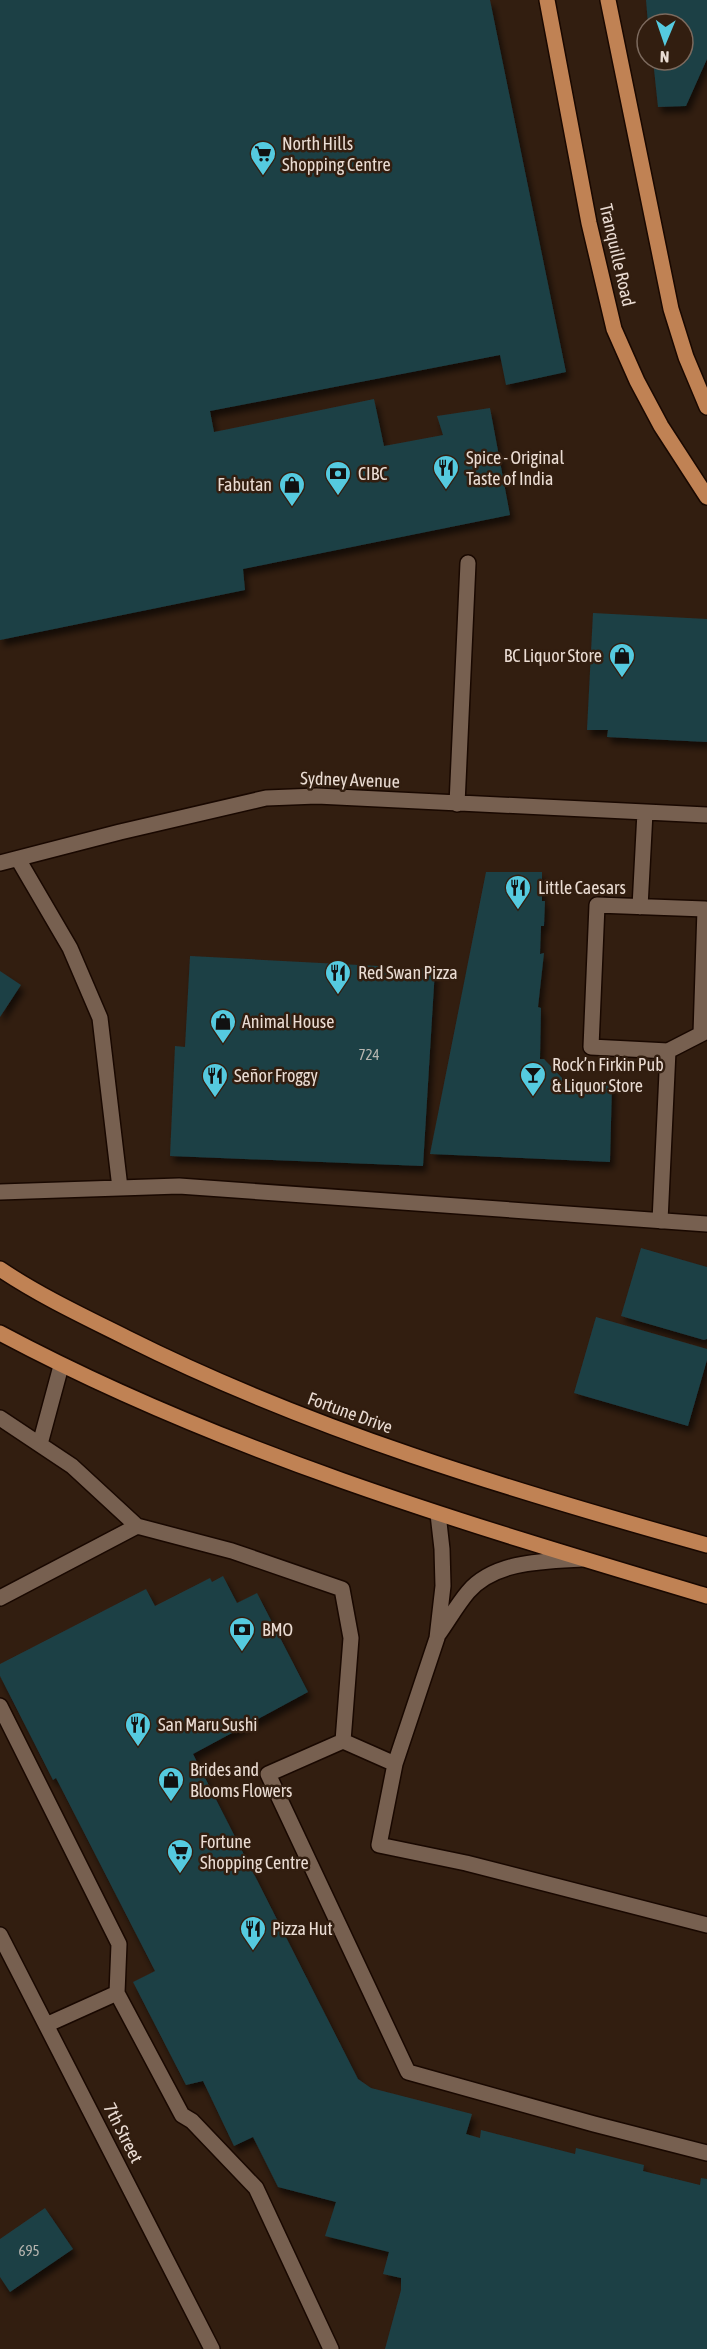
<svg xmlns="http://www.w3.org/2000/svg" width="707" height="2349" font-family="'Asap Condensed',sans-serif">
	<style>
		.building { fill: #1e3f45; filter: url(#shadow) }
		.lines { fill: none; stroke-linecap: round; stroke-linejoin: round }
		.minor-casing { stroke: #190800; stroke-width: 18 }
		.major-casing { stroke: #190800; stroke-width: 18 }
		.minor { stroke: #776050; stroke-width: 15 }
		.major { stroke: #c08254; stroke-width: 15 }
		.labels { text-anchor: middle; stroke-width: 5; stroke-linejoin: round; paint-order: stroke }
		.number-label { font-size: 15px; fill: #b7b5b0 }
		.poi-label { font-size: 18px; fill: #eadcd3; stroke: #321e10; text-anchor: start }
		.street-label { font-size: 18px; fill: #eadcd3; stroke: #321e10 }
	</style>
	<defs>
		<filter id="shadow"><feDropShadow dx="3.5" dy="6" stdDeviation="3" flood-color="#0009"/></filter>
	</defs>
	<rect width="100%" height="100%" fill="#321e10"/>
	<path class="building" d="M0,0H490L566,372L506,385L500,355L210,411L214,432L374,399L384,446L443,435L437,416L490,408L510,515L243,569L245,590L0,640Z
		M646,0H707V59L686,106L658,107L653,60H683V24H648Z
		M593,613L707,619V742L607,737L608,730H587Z
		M486,872H542V901H545L544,926H541L540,954L544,953L538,1007L541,1008L540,1059H544L562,1078V1082L612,1084L610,1162L430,1154Z
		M190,956L435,969L423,1166L170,1156L175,1046L185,1047Z
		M0,971L21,985L0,1017Z
		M641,1248L707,1267V1339L704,1340L621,1316Z
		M596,1317L707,1349V1360L688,1426L574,1393Z
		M223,1576L237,1603L257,1593L308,1692L193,1754L358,2079L371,2088L472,2114L466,2134L480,2138L481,2130L575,2154L576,2148L644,2165L643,2171L700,2185L701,2178L707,2179V2349H385L401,2290V2278L383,2274L389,2252L325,2236L336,2202L278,2187L253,2137L234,2146L203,2081L186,2085L133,1982L155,1971L56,1778L53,1780L0,1676V1664L146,1589L155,1606L210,1578L212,1582Z
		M45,2208L73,2249L10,2292L0,2277V2239Z"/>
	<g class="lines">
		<defs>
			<path id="minor" d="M457,804L468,563
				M18,859L70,948L100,1018L120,1188
				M0,863L120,832L266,798L317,796L707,815
				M640,907L645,812
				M668,1051L591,1047L597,905L705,909L701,1034
				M0,1192L179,1186L707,1224
				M660,1221L668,1051L707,1031
				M0,1418L72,1466L137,1526
				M40,1444L61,1366
				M438,1514L442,1549L443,1586L437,1638L395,1764L379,1845L466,1863L707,1925
				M0,1598L137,1526L232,1551L342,1589L351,1638L343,1741
				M438,1635C448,1621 457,1605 468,1592C494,1561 544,1561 582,1559
				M0,1706L119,1944L117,1993L182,2115L192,2121L256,2188L331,2349
				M395,1764L343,1741L268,1774L408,2072L594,2124L707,2153
				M0,1935L212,2349
				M46,2025L117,1993"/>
			<path id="major" d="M547,0L589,223L614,329L637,381L661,426L707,497
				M608,0L671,309L686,357L707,407
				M0,1269C40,1296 85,1317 127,1338C311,1430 510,1490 707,1545
				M0,1333C223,1452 466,1524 707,1596"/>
		</defs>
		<use href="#minor" class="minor-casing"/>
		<use href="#major" class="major-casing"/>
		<use href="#minor" class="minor"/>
		<use href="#major" class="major"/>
	</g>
	<defs>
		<symbol id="supermarket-pin" viewBox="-11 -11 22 30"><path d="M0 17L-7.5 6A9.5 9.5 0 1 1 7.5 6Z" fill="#55cadf" stroke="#321e10"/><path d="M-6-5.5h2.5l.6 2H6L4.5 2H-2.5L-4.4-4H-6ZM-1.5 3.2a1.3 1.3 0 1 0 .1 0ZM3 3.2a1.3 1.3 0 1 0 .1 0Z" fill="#111"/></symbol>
		<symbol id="restaurant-pin" viewBox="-11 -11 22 30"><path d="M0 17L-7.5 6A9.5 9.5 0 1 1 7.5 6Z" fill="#55cadf" stroke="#321e10"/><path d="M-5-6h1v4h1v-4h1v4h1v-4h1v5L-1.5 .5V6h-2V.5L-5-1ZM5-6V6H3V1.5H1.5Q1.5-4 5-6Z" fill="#111"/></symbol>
		<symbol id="bank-pin" viewBox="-11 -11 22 30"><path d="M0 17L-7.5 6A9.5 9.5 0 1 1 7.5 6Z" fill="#55cadf" stroke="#321e10"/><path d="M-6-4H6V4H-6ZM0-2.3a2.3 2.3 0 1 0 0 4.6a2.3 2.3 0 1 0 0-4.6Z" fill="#111"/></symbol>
		<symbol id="shop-pin" viewBox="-11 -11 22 30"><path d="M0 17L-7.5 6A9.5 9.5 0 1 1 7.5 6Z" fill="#55cadf" stroke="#321e10"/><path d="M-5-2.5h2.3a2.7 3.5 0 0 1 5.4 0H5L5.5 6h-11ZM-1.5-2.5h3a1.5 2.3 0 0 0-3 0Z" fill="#111"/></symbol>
		<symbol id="bar-pin" viewBox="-11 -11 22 30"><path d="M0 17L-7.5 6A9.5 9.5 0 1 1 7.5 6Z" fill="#55cadf" stroke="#321e10"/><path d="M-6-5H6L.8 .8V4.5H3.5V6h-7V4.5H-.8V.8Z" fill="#111"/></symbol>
	</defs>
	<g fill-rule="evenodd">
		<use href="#supermarket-pin" x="248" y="139" width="30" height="40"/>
		<use href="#restaurant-pin" x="431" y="453" width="30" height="40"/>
		<use href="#bank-pin" x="323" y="459" width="30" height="40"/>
		<use href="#shop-pin" x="277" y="470" width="30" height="40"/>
		<use href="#shop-pin" x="607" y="641" width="30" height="40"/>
		<use href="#restaurant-pin" x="503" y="873" width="30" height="40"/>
		<use href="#restaurant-pin" x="323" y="958" width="30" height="40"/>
		<use href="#shop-pin" x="208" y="1007" width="30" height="40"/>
		<use href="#bar-pin" x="518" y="1060" width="30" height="40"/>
		<use href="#restaurant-pin" x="200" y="1061" width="30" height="40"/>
		<use href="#bank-pin" x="227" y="1615" width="30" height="40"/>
		<use href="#restaurant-pin" x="123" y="1710" width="30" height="40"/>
		<use href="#shop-pin" x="156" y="1765" width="30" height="40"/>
		<use href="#supermarket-pin" x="165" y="1837" width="30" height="40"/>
		<use href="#restaurant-pin" x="238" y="1914" width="30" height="40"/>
	</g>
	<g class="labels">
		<g class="number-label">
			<text x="369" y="1060">724</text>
			<text x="29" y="2256">695</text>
		</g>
		<g class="poi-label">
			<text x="282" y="150">North Hills<tspan x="282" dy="21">Shopping Centre</tspan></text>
			<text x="466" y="464">Spice - Original<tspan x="466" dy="21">Taste of India</tspan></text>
			<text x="358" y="480">CIBC</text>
			<text x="272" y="491" text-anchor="end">Fabutan</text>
			<text x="602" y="662" text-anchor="end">BC Liquor Store</text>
			<text x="538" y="894">Little Caesars</text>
			<text x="358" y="979">Red Swan Pizza</text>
			<text x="242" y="1028">Animal House</text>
			<text x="552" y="1071">Rock’n Firkin Pub<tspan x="552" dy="21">&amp; Liquor Store</tspan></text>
			<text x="234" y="1082">Señor Froggy</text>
			<text x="262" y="1636">BMO</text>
			<text x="158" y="1731">San Maru Sushi</text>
			<text x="190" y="1776">Brides and<tspan x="190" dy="21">Blooms Flowers</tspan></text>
			<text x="200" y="1848">Fortune<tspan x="200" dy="21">Shopping Centre</tspan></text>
			<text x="272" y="1935">Pizza Hut</text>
		</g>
		<g class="street-label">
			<text transform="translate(617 255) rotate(77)" y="6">Tranquille Road</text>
			<text transform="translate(350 780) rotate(2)" y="6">Sydney Avenue</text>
			<text transform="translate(350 1413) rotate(20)" y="6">Fortune Drive</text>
			<text transform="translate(123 2133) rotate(63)" y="6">7th Street</text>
		</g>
	</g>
	<g transform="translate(665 42) rotate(182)"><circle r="28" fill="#321e10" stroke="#7c6a5e" stroke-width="1.5"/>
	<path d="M0-4.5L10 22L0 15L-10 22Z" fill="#55cadf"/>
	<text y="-9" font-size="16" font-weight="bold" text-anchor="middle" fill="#eadcd3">N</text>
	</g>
</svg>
